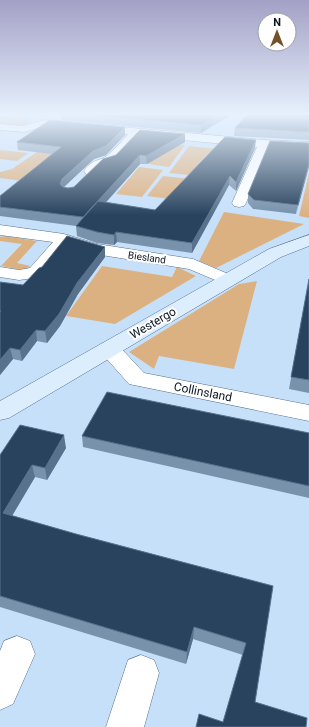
<svg xmlns="http://www.w3.org/2000/svg" width="309" height="727" font-family="Roboto,sans-serif">
	<style>
		.green { fill: #dcb181 }
		.lines { fill: none; stroke-linecap: round; stroke-linejoin: round }
		.street-casing { stroke: #55718e; stroke-width: 1 }
		.secondary-casing { stroke: #55718e; stroke-width: 1 }
		.street { fill: #fff; fill-rule: evenodd }
		.secondary { fill: #dcedfe; fill-rule: evenodd }
		.wall { fill: #7892ac }
		.shaded-wall { fill: #58728d }
		.building { fill: #29435e; stroke: #58728d }
		.labels { text-anchor: middle; stroke-width: 4; stroke-linejoin: round; paint-order: stroke }
		.far-street-label { font-size: 10px; fill: #0a1520; stroke: #fefefe }
		.street-label { font-size: 12px; fill: #0a1520; stroke: #fefefe }
	</style>
	<rect width="100%" height="100%" fill="#c7e0fa"/>
	<path class="green" d="M0,116L29,119L32,122L22,126L0,125Z
		M166,143L185,145L169,167L148,164Z
		M189,146L216,149L198,176L169,173Z
		M0,150L28,153L17,161L0,159Z
		M40,150L65,152L30,182L0,178V172L12,169Z
		M139,167L163,170L142,197L116,194Z
		M309,173V218L299,216Z
		M163,176L191,179L178,200L147,196Z
		M224,212L304,224L216,268L199,261Z
		M5,236L37,241L17,263L30,266C24,273 10,267 1,266L22,244L0,241V237Z
		M102,266L172,277L177,267L196,276L115,324L66,316Z
		M257,281L234,369L159,356L154,369L129,352L239,284Z"/>
	<g class="lines">
		<defs>
			<path id="street" d="M44,120L264,140L309,142V150L268,148L246,203L244,206L239,207L234,206L232,203L257,147L140,136L115,162L103,166L96,174H86L84,171C93,158 99,162 108,155C115,149 122,141 128,134L45,126L24,132L0,130V124L24,126Z
				M0,225L64,234L97,244L193,259L233,276L236,280L233,284L227,285L189,269L95,254L67,245L42,277L19,280L0,277V267L19,270L30,268L53,242L0,235Z
				M109,342L117,344L144,373L309,405V421L129,384L98,349L101,344Z
				M17,636L30,641L35,654L13,704L0,710V651L4,641Z
				M141,655L154,660L159,673L144,727H106L128,660Z"/>
			<path id="secondary" d="M309,235V246L281,257L9,418L0,420V401L269,249Z"/>
		</defs>
		<use href="#street" class="street-casing"/>
		<use href="#secondary" class="secondary-casing"/>
		<use href="#street" class="street"/>
		<use href="#secondary" class="secondary"/>
	</g>
	<path class="wall" d="M61,113H234L201,133L62,120Z
		M309,113V140L234,136L235,128Z
		M125,127V135L106,155L94,159L63,187L68,188L74,187L103,159L185,142L147,164H140L105,203L155,210L255,148L236,191L229,185L192,253L117,242L114,245L97,243L77,236L76,226L0,216V196L52,154L18,150L17,142Z
		M309,143L296,214L253,209L248,203V194Z
		M105,257L78,294L60,326L47,343L37,341L22,361L13,359L0,375V282L23,285Z
		M309,279V393L289,389Z
		M309,433V498L83,447L82,436Z
		M66,448L47,480L35,477L12,516L76,534L273,586L223,722L243,655L193,639L186,664L0,607V455Z"/>
	<path class="shaded-wall" d="M222,113H234L201,133V125Z
		M125,127V135L106,155L94,159L63,188L60,184L62,179L93,151Z
		M185,134V142L147,164L146,156Z
		M256,140L255,148L236,191V182Z
		M140,155V164L84,227L83,217Z
		M309,164V167L296,214L298,205Z
		M230,176L229,185L192,253V243Z
		M116,232L117,242L114,245V235Z
		M105,247V257L78,294L60,326L47,343L45,331L77,283Z
		M36,330L37,341L22,361L20,350Z
		M10,348L13,359L0,375V360Z
		M64,435L66,448L47,480L45,468Z
		M32,465L35,477L6,526L3,513Z
		M194,627L193,639L186,664L187,652Z"/>
	<path class="building" d="M67,113H222L201,125Z
		M249,113H309V132L235,128Z
		M50,120L125,127L106,146L93,151L62,179L60,184L63,187L68,188L74,187L103,159L116,155L140,130L185,134L146,156L140,155L83,217L0,207V196L61,147L17,142Z
		M225,137L256,140L236,182L230,176L192,243L116,232L114,235L97,232L76,226L98,201L155,210Z
		M270,141L309,143V164L298,205L254,200L248,194Z
		M67,236L105,247L77,283L59,314L45,331L36,330L20,350L10,348L0,360V311H1H0V282L23,285L39,268L42,267Z
		M309,279V380L291,377Z
		M107,392L309,433V486L82,436Z
		M20,425L64,435L45,468L32,465L3,513L76,534L273,586L255,702L307,718L306,727H196L199,714L223,722L246,643L194,627L187,652L0,596V455Z"/>
	<linearGradient id="sky" x2="0" y2="1"><stop stop-color="#a3a0c5"/><stop offset="0.53" stop-color="#e6f1fd"/><stop offset="1" stop-color="#e6f1fd" stop-opacity="0"/></linearGradient>
	<rect width="309" height="215" fill="url(#sky)"/>
	<g class="labels">
		<g class="far-street-label">
			<text transform="translate(147 257) rotate(8)" y="4">Biesland</text>
		</g>
		<g class="street-label">
			<text transform="translate(153 323) rotate(-30)" y="4">Westergo</text>
			<text transform="translate(203 392) rotate(11)" y="4">Collinsland</text>
		</g>
	</g>
	<g transform="translate(277 32)"><circle r="19" fill="#fefefe" stroke="#9ca1a5"/>
	<path d="M0-3L7 15L0 10L-7 15Z" fill="#745229"/>
	<text y="-6" font-size="11" font-weight="bold" text-anchor="middle" fill="#0a1520">N</text>
	</g>
</svg>
